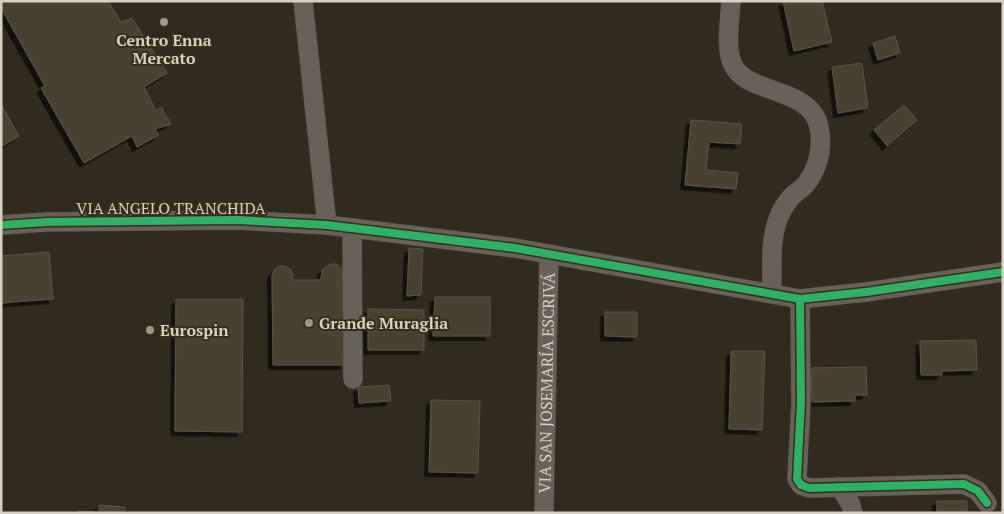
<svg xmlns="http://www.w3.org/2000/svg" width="1004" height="514" font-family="'PT Serif',serif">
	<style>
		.building { fill: #4a4333; stroke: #585349; filter: url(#shadow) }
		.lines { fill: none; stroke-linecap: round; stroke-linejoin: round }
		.minor-casing { stroke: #4d483e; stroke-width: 20 }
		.minor { stroke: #676159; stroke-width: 19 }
		.cycleway-casing { stroke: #382e18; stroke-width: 11 }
		.cycleway { stroke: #2db169; stroke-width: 8 }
		.poi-dot { fill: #9d978a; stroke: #382e18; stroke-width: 2 }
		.labels { text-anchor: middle; stroke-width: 4; stroke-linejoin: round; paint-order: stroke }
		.poi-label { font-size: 16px; font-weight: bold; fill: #d7d1c4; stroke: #382e18; text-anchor: start }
		.street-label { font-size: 16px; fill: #d7d1c4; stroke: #382e18 }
	</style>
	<defs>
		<filter id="shadow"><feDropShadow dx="-4.5" dy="4.5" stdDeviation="0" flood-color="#0009"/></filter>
	</defs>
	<rect width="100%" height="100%" fill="#312b1f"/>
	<path class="building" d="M1,1H108L121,22L132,18L167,73L144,87L156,111L161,107L171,124L155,129L159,135L137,147L132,136L84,163L41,88L45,86L1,8Z
		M783,1H822L832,42L794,51Z
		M895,36L900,53L878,60L873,43Z
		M862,63L868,108L838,113L832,67Z
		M1,104L19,136L1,147Z
		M904,105L917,120L887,146L874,130Z
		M691,120L742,124L740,144L709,142L706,170L738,173L736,189L685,185Z
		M409,248L423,249L421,295L407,296Z
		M49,252L53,299L1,303V256Z
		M330,264H336L344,270L345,365H273L272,275L275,269L280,266H285L290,269L293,275L292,280H321L322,270Z
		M435,297H490V336H433Z
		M176,299H243L242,432L175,431Z
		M368,309L424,310V350H368Z
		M605,312H637V337L605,336Z
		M976,340L977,370L942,371V375H921L920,341Z
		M731,351H765L762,430L729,429Z
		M866,367L867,395H855V401L812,402L811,368Z
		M389,385L391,401L359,403L358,387Z
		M431,400L480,401L478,473L429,472Z
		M937,501H967V513H937Z
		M99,505L125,507V513H78V511L99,512Z"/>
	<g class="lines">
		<defs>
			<g id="minor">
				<path d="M303,1L327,225"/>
				<path d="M731,1C730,19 725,49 733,65C747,95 810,86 819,127C823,148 819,167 806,184C802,189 796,192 792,196C786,203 781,211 778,219C770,239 772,272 772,294"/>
				<path d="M1,225L47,222L237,220L327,225L515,248L800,299L866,292L1003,272"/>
				<path d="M352,228L353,379"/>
				<path d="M800,299L801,402L797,479L801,485L809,488L964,484L978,491L987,503"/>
				<path d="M840,487L851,505L853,513"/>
				<path id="s1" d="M544,513L549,254"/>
			</g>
		</defs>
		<use href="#minor" class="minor-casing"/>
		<use href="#minor" class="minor"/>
		<defs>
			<path id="cycleway" d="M1,225L47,222L237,220L327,225L515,248L800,299L866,292L1003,272
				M800,299L801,402L797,479L801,485L809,488L964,484L978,491L987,503"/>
		</defs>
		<use href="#cycleway" class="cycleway-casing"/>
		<use href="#cycleway" class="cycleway"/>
	</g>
	<g class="poi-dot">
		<circle cx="164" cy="22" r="5"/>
		<circle cx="309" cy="323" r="5"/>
		<circle cx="150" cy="330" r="5"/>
	</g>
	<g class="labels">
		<g class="poi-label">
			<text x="164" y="46" text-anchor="middle">Centro Enna<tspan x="164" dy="18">Mercato</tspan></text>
			<text x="319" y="329">Grande Muraglia</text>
			<text x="160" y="336">Eurospin</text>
		</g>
		<g class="street-label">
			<text x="171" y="214">VIA ANGELO TRANCHIDA</text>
			<text dy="6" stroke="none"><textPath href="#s1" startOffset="130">VIA SAN JOSEMARÍA ESCRIVÁ</textPath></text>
		</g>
	</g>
	<rect width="1004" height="514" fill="none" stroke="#d7d1c4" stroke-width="5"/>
</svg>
